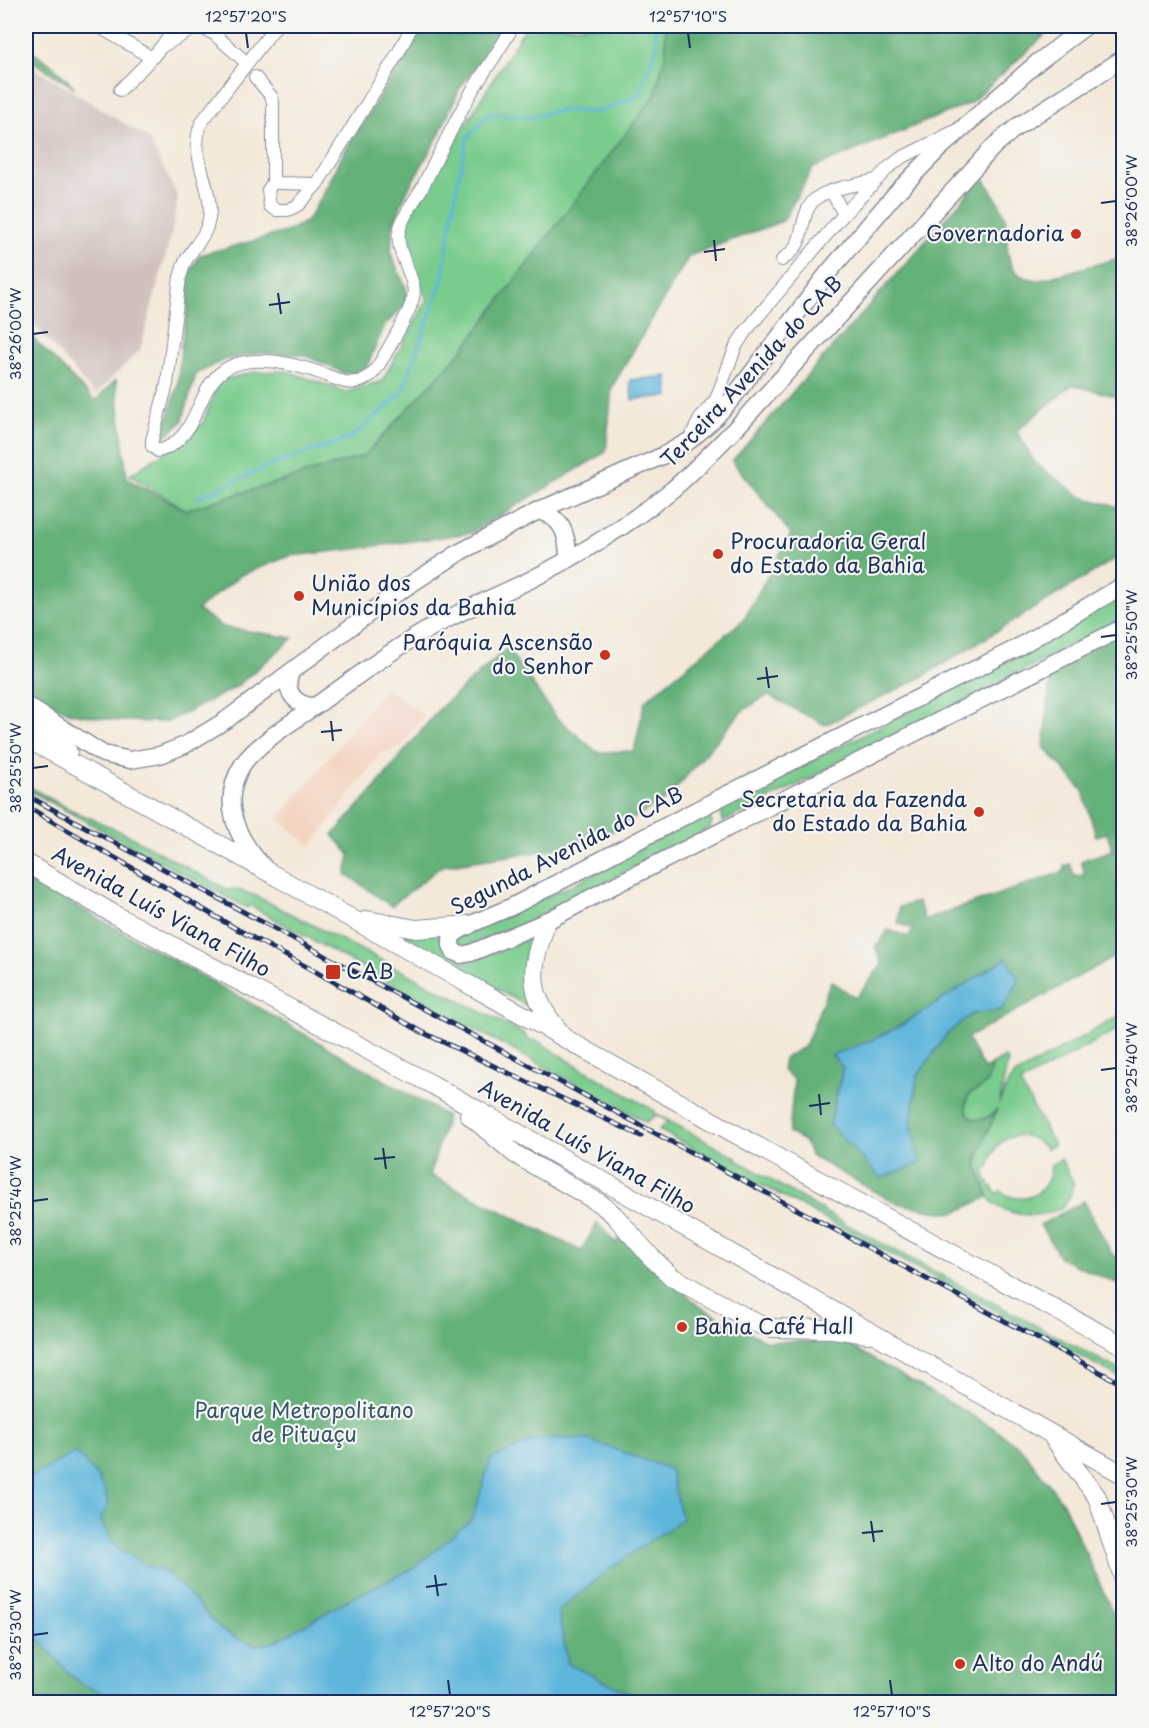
<svg xmlns="http://www.w3.org/2000/svg" width="1149" height="1728" font-family="'Playpen Sans',sans-serif">
	<style>
		.built { fill: #f4d3c1 }
		.industrial { fill: #d0c0bc }
		.green { fill: #7acc8d; stroke: #4a7e76; stroke-width: 1.5 }
		.forest { fill: #63b078; stroke: #3f706b; stroke-width: 1.5; fill-rule: evenodd }
		.water { fill: #5eb6db; stroke: #3c729c; stroke-width: 1.5 }
		.lines { fill: none; stroke-linecap: round; stroke-linejoin: round }
		.stream { stroke: #5eb6db; stroke-width: 3 }
		.minor-casing { stroke: #888c9c; stroke-width: 14 }
		.major-casing { stroke: #888c9c; stroke-width: 19 }
		.highway-casing { stroke: #888c9c; stroke-width: 20 }
		.minor { stroke: #fff; stroke-width: 12 }
		.major { stroke: #fff; stroke-width: 16 }
		.highway { stroke: #fff; stroke-width: 18 }
		.rail-casing { stroke: #1b2f5e; stroke-width: 5 }
		.rail { stroke: #f6f6f2; stroke-width: 3; stroke-dasharray: 9; stroke-linecap: butt }
		.ticks { fill: none; stroke: #1b2f5e; stroke-width: 2 }
		.poi-dot { fill: #c8321e; stroke: #f6f6f2; stroke-width: 2 }
		.labels { text-anchor: middle; stroke-width: 4.5; stroke-linejoin: round; paint-order: stroke }
		.poi-label { font-size: 21px; fill: #1b2f5e; stroke: #f6f6f2; text-anchor: start }
		.street-label { font-size: 21px; fill: #1b2f5e; stroke: #f6f6f2 }
		.park-label { font-size: 21px; fill: #33566a; stroke: #f6f6f2 }
		.neatline { fill: none; stroke: #1b2f5e; stroke-width: 2 }
		.ticks-label { font-size: 15px; text-anchor: middle; fill: #1b2f5e }
	</style>
	<rect width="100%" height="100%" fill="#f6f6f2"/>
	<filter id="ink" filterUnits="userSpaceOnUse"><feTurbulence type="fractalNoise" baseFrequency=".0167" numOctaves="2"/><feDisplacementMap in="SourceGraphic" scale="12" xChannelSelector="R" yChannelSelector="G"/><feConvolveMatrix kernelMatrix="1 2 1 2 8 2 1 2 1" color-interpolation-filters="sRGB"/></filter>
	<filter id="wash" filterUnits="userSpaceOnUse"><feTurbulence type="fractalNoise" baseFrequency=".008" numOctaves="4" result="noise"/><feDisplacementMap in="SourceGraphic" scale="24" xChannelSelector="R" yChannelSelector="G"/><feGaussianBlur stdDeviation="1.35" result="paint"/><feColorMatrix in="noise" values="0 0 0 0 0 0 0 0 0 0 0 0 0 0 0 0 0 1.4 0 .05"/><feComposite in="paint" operator="in"/></filter>
	<g filter="url(#wash)">
		<rect width="100%" height="100%" fill="#f4e9d9"/>
		<path class="built" d="M386,688L424,715L403,745L381,753L311,846L278,819Z"/>
		<path class="industrial" d="M26,63L148,138L178,197L171,236L140,350L95,395L26,315Z"/>
		<path class="green" d="M526,26H666L668,52L656,95L461,352L364,456L186,510L130,475L176,445L203,423L219,381L254,372L287,371L347,392L382,381L427,300L399,233Z
			M1123,594V618L968,699L723,822L722,814L718,809L1025,652Z
			M26,785L67,808L126,834L228,890L235,889L256,896L525,1034L526,1037L532,1041L536,1040L576,1065L655,1111L654,1113L737,1158V1160L842,1222L1123,1372V1379L659,1130L668,1121L656,1115L646,1122L430,1005L249,905L247,908L26,789Z
			M706,815L709,817L712,822L710,828L530,921L460,949L454,938L562,890L703,816Z
			M394,933H448L462,962L476,960L532,936C521,960 521,985 533,1009Z
			M1121,1015H1123V1029L1122,1027L1020,1083L1054,1145L1046,1149C1024,1124 993,1136 989,1168L984,1169L987,1181L997,1194L1000,1191C1024,1208 1050,1193 1051,1165L1061,1159L1074,1184L1072,1185C1074,1224 1005,1221 990,1199C987,1194 985,1186 983,1181C981,1176 977,1169 978,1163C978,1148 991,1125 997,1111C992,1114 986,1119 979,1120C962,1120 964,1102 970,1093C985,1089 990,1079 992,1065L1005,1057L1008,1061L999,1104L1008,1083L1013,1076Z"/>
		<path class="forest" d="M420,26H505L460,88L439,135L406,193L392,230L391,254L406,288V304L385,325L367,366L354,374L344,373L304,355L260,353L224,360L196,374L182,422L161,440L178,384L181,347L187,312L188,276L200,255L286,232L307,221L321,198L344,152L419,34Z
			M665,26H1055L970,103L813,168L783,221L689,256L612,387L606,452L471,533L355,549L290,556L241,575L197,610L223,627L293,638L236,687L168,722L119,721L71,713L26,692V331L95,401L116,380L127,479L186,510L364,456L461,352L655,95L666,52Z
			M26,48L51,64L75,88L26,57Z
			M983,176C988,186 1003,207 1005,217C1010,245 999,278 1040,280L1123,257V398L1072,385L1017,431L1036,464L1082,497L1123,508V554L922,677L825,725L768,695L742,711L667,799L590,844L442,866L391,906L346,874L350,855L333,835L373,790L439,709L507,648L555,716L597,752L634,751L645,701L743,620L791,534L732,461Z
			M1123,627V952L967,1038L984,1069L992,1065C990,1079 985,1089 970,1093C959,1110 971,1127 990,1116C993,1114 995,1111 997,1109L978,1155L977,1166L988,1195L986,1198L954,1213L933,1211L894,1202L811,1156L804,1141L789,1133L794,1080L782,1070L784,1058L805,1046L831,981L856,998L882,964L875,946L880,943L888,930L909,937L913,929L898,923L899,907L918,902L925,920L1065,871L1064,866L1070,864L1075,877L1085,874L1081,861L1113,850L1107,833L1096,836L1083,791L1044,747L1052,663ZM1007,958L1001,1010L971,1014L948,1033L917,1076L911,1125L919,1163L830,1125L843,1067L872,1040L905,1023Z
			M26,878L245,1000L447,1116L430,1175L581,1251L597,1223L616,1243L623,1234L699,1306L725,1320L766,1341L843,1342L992,1427L1022,1449L1063,1503L1123,1635V1702H26Z
			M1084,1201L1112,1254L1116,1257L1123,1259V1286L1061,1259L1040,1225Z"/>
		<path class="water" d="M667,376L669,396L632,400L630,380Z
			M1007,958L1019,981L1001,1010L971,1014L948,1033L917,1076L911,1125L920,1163L881,1178L830,1125L843,1068L832,1055L872,1040L905,1023Z
			M537,1439H586L670,1469L682,1519L608,1570L558,1611L568,1664L647,1702H132C115,1693 91,1693 75,1679C57,1663 45,1641 26,1627V1480L76,1452C90,1468 110,1486 107,1509L102,1514L101,1520L103,1526L118,1550L135,1558L145,1566L166,1572L184,1589L220,1629L242,1641L258,1645L275,1642L348,1600L414,1568L472,1519L491,1459Z"/>
		<g class="lines">
			<path class="stream" d="M197,498L266,467L352,437L402,393L442,281L457,187L467,138L489,114L531,117L560,110L598,112L638,96L657,47L655,26"/>
		</g>
	</g>
	<g filter="url(#ink)">
		<g class="lines">
			<defs>
				<path id="minor" d="M98,26L152,58
					M276,26L204,119C184,150 215,186 209,219C206,238 192,247 184,264C182,268 182,273 180,277L167,384L152,440V446L158,451C201,440 194,385 229,367C257,353 298,365 326,375C339,380 350,387 365,379C367,377 370,376 372,374C378,369 407,316 410,307C413,300 415,292 413,285C409,268 396,249 399,232C401,219 415,200 422,188C438,156 454,123 472,91C486,69 501,48 513,26
					M161,47L189,31L202,28L214,34L247,63
					M255,77L271,96L273,102V180L278,183L317,184
					M120,90L152,58L178,26
					M274,181L268,190L270,206L276,210H288L298,205L317,184L397,55L408,34L411,26
					M831,191L844,214
					M782,260C789,254 795,250 798,243C804,227 803,207 818,197C830,188 861,184 876,180
					M692,434L701,417L716,399L736,346L745,332L844,214L888,168L901,158L953,132"/>
				<path id="major" d="M538,511C563,517 568,536 568,559
					M1124,585L1015,649L704,806L513,906L469,925L454,934L451,939V945L454,952L461,955L471,953L547,921L613,886L1124,627
					M291,672C283,691 295,706 315,706
					M26,705L103,754L130,760L160,755L185,745L226,720L391,597L460,552L538,511L662,456L689,441L713,420L732,399L827,274L897,192L939,149L1038,62L1086,26
					M263,866C236,838 219,801 243,764C258,742 305,714 328,697C359,675 389,652 422,633C457,612 495,597 532,579C581,554 630,524 673,489C695,470 715,449 735,429L995,145L1018,126L1124,58"/>
				<path id="highway" d="M26,715L68,752
					M26,738C393,938 754,1150 1124,1346
					M26,863L117,916L433,1085L1124,1475
					M367,920L416,929L469,925
					M547,921C537,949 526,980 543,1008C548,1018 555,1026 562,1035
					M469,1115L515,1154L601,1204L614,1215L651,1257L672,1277L758,1324L773,1328L833,1329L868,1334
					M1054,1439L1097,1497L1124,1580"/>
			</defs>
			<use href="#minor" class="minor-casing"/>
			<use href="#major" class="major-casing"/>
			<use href="#highway" class="highway-casing"/>
			<use href="#minor" class="minor"/>
			<use href="#major" class="major"/>
			<use href="#highway" class="highway"/>
			<defs>
				<path id="rail" d="M26,795L1124,1385
					M26,806L235,928L329,979L422,1032L641,1136"/>
			</defs>
			<use href="#rail" class="rail-casing"/>
			<use href="#rail" class="rail"/>
		</g>
	</g>
	<path class="ticks" d="M246,33L248,48M688,33L690,48M1101,203L1116,201M714,240L716,261M704,252L725,249M278,293L281,314M269,305L290,302M33,334L48,332M1101,637L1116,635M766,667L769,688M757,679L778,676M331,721L333,741M321,732L342,730M33,768L48,766M1101,1070L1116,1068M819,1094L821,1115M809,1106L830,1103M383,1148L386,1169M374,1159L395,1157M33,1201L48,1199M1101,1504L1116,1502M871,1521L874,1542M862,1533L883,1531M435,1575L438,1596M426,1587L447,1584M33,1635L48,1633M448,1680L450,1695M890,1680L892,1695"/>
	<g class="poi-dot">
		<circle cx="1076" cy="234" r="6"/>
		<circle cx="718" cy="554" r="6"/>
		<circle cx="299" cy="596" r="6"/>
		<circle cx="605" cy="655" r="6"/>
		<circle cx="979" cy="812" r="6"/>
		<rect x="325" y="964" width="16" height="16" rx="3"/>
		<circle cx="682" cy="1327" r="6"/>
		<circle cx="960" cy="1664" r="6"/>
	</g>
	<g class="labels">
		<g class="poi-label">
			<text x="1064" y="241" text-anchor="end">Governadoria</text>
			<text x="730" y="549">Procuradoria Geral<tspan x="730" dy="24">do Estado da Bahia</tspan></text>
			<text x="311" y="591">União dos<tspan x="311" dy="24">Municípios da Bahia</tspan></text>
			<text x="593" y="650" text-anchor="end">Paróquia Ascensão<tspan x="593" dy="24">do Senhor</tspan></text>
			<text x="967" y="807" text-anchor="end">Secretaria da Fazenda<tspan x="967" dy="24">do Estado da Bahia</tspan></text>
			<text x="346" y="979">CAB</text>
			<text x="694" y="1334">Bahia Café Hall</text>
			<text x="972" y="1671">Alto do Andú</text>
		</g>
		<g class="street-label">
			<text transform="translate(752 372) rotate(-47)" y="7">Terceira Avenida do CAB</text>
			<text transform="translate(567 851) rotate(-27)" y="7">Segunda Avenida do CAB</text>
			<text transform="translate(161 912) rotate(29)" y="7">Avenida Luís Viana Filho</text>
			<text transform="translate(587 1147) rotate(30)" y="7">Avenida Luís Viana Filho</text>
		</g>
		<g class="park-label">
			<text x="304" y="1418">Parque Metropolitano<tspan x="304" dy="24">de Pituaçu</tspan></text>
		</g>
	</g>
	<rect width="1149" height="1728" fill="none" stroke="#f6f6f2" stroke-width="66"/>
	<rect x="33" y="33" width="1083" height="1662" class="neatline"/>
	<g class="ticks-label">
		<text x="246" y="22">12°57'20"S</text>
		<text x="688" y="22">12°57'10"S</text>
		<text transform="translate(1132 201) rotate(-90)" y="5">38°26'00"W</text>
		<text transform="translate(16 334) rotate(-90)" y="5">38°26'00"W</text>
		<text transform="translate(1132 635) rotate(-90)" y="5">38°25'50"W</text>
		<text transform="translate(16 768) rotate(-90)" y="5">38°25'50"W</text>
		<text transform="translate(1132 1068) rotate(-90)" y="5">38°25'40"W</text>
		<text transform="translate(16 1201) rotate(-90)" y="5">38°25'40"W</text>
		<text transform="translate(1132 1502) rotate(-90)" y="5">38°25'30"W</text>
		<text transform="translate(16 1635) rotate(-90)" y="5">38°25'30"W</text>
		<text x="450" y="1717">12°57'20"S</text>
		<text x="892" y="1717">12°57'10"S</text>
	</g>
</svg>
